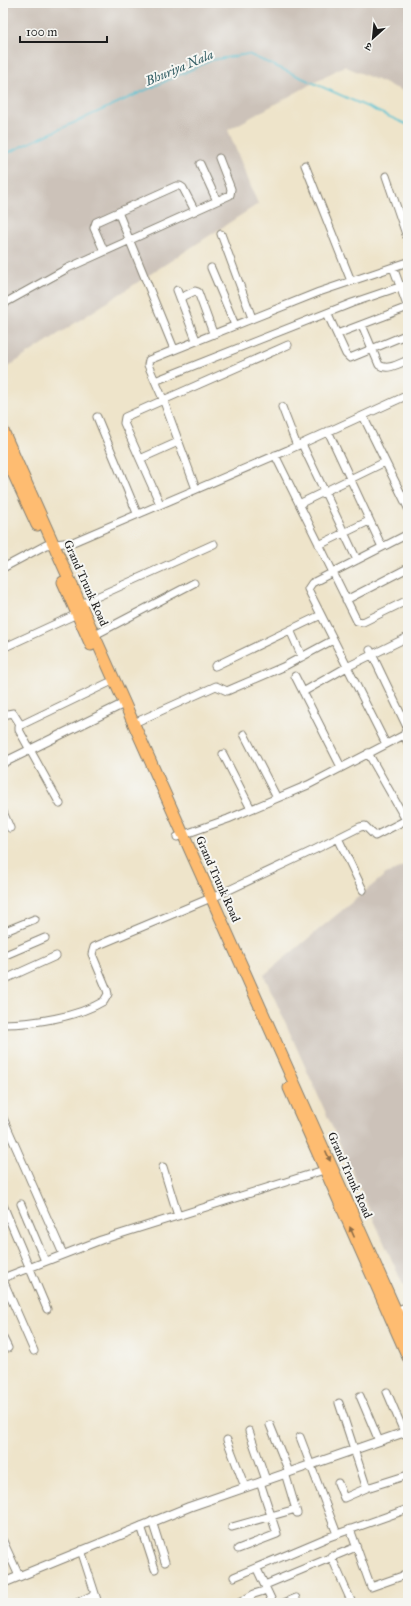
<svg xmlns="http://www.w3.org/2000/svg" width="411" height="1606" font-family="'IM FELL Great Primer','Noto Serif Devanagari',serif">
	<style>
		.industrial { fill: #ccc2b9 }
		.lines { fill: none; stroke-linecap: round; stroke-linejoin: round }
		.stream { stroke: #59c3d4; stroke-width: 1.5 }
		.minor-casing { stroke: #858073; stroke-width: 9 }
		.tertiary-casing { stroke: #858073; stroke-width: 10 }
		.trunk-casing { stroke: #858073; stroke-width: 13 }
		.minor { stroke: #fff; stroke-width: 7 }
		.tertiary { stroke: #fff; stroke-width: 8 }
		.trunk { stroke: #febc71; stroke-width: 11 }
		.oneway { fill: #8d6c46 }
		.labels { text-anchor: middle; stroke-width: 4; stroke-linejoin: round; paint-order: stroke }
		.street-label { font-size: 12px; fill: #1c1c1c; stroke: #f6f6f2 }
		.water-label { font-size: 13px; font-style: italic; fill: #345f66; stroke: #f6f6f2 }
	</style>
	<rect width="100%" height="100%" fill="#f6f6f2"/>
	<filter id="ink" filterUnits="userSpaceOnUse"><feTurbulence type="fractalNoise" baseFrequency=".025" numOctaves="2"/><feDisplacementMap in="SourceGraphic" scale="8" xChannelSelector="R" yChannelSelector="G"/><feConvolveMatrix kernelMatrix="1 2 1 2 8 2 1 2 1" color-interpolation-filters="sRGB"/></filter>
	<filter id="wash" filterUnits="userSpaceOnUse"><feTurbulence type="fractalNoise" baseFrequency=".012" numOctaves="4" result="noise"/><feDisplacementMap in="SourceGraphic" scale="16" xChannelSelector="R" yChannelSelector="G"/><feGaussianBlur stdDeviation="0.9" result="paint"/><feColorMatrix in="noise" values="0 0 0 0 0 0 0 0 0 0 0 0 0 0 0 0 0 1.4 0 .05"/><feComposite in="paint" operator="in"/></filter>
	<g filter="url(#wash)">
		<rect width="100%" height="100%" fill="#eee4ca"/>
		<path class="industrial" d="M3,3H408V93L344,66L228,130L258,204L3,370Z
			M408,864V1296L264,975L386,874Z"/>
		<g class="lines">
			<path class="stream" d="M3,155L212,60L248,54L408,125"/>
		</g>
	</g>
	<g filter="url(#ink)">
		<g class="lines">
			<defs>
				<path id="minor" d="M200,164L217,201
					M305,165L351,281
					M386,176L408,240
					M118,212L174,349
					M221,234L252,318
					M104,251L94,228L96,222L176,186H180L183,188L195,211
					M393,267L408,308
					M211,268L235,325
					M177,290L196,340
					M180,298L195,291L198,292L213,333
					M3,304L68,268L230,195L231,189L219,158
					M327,313L346,354L350,358L408,334
					M362,325L379,365C388,371 400,363 408,360
					M337,334L408,307
					M155,381L352,303L408,284
					M282,407L297,446
					M363,416L408,508
					M97,417L137,513
					M328,431L382,547
					M302,444L357,560
					M275,455L357,621L363,622L408,600
					M140,459L178,442
					M196,489L163,399L148,365L149,360L319,292L408,262
					M160,504L124,423L125,417L288,345
					M299,504L385,462
					M319,545L369,521
					M3,568L46,545L73,542L288,450L408,395
					M346,600L408,568
					M81,604L214,544
					M290,630L302,657
					M95,635L194,583
					M3,648L77,614
					M215,666L321,615
					M295,676L341,767
					M303,692L347,667L408,637
					M3,715L13,713L20,724
					M134,723L216,686L227,691L283,667L333,640
					M244,734L277,798
					M404,735L408,743
					M386,744L308,589L312,583L408,534
					M368,753L406,820
					M223,754L251,809
					M60,804L19,730V726L108,683
					M3,812L10,828
					M177,837L228,819L308,785L404,735L407,727L370,650
					M338,838L363,890
					M212,898L314,850L360,827L365,826L375,836L408,819
					M3,932L35,919
					M3,956L45,938
					M3,980L56,956
					M3,1024C33,1024 78,1017 104,1001L108,994L107,990L92,954L94,947L206,900
					M3,1118L63,1254
					M163,1167L178,1216
					M21,1204L45,1261
					M3,1205L47,1309
					M3,1278L101,1240L324,1170
					M3,1280L34,1351
					M396,1311L408,1306
					M3,1338L8,1348
					M387,1392L404,1432
					M360,1396L379,1441
					M339,1403L366,1486L370,1487L408,1475
					M270,1425L289,1472
					M249,1431L266,1480
					M300,1437L337,1534
					M227,1440L245,1487
					M285,1473L297,1513
					M338,1483L344,1498L369,1487
					M152,1521L165,1562
					M141,1526L155,1569
					M232,1527L296,1509
					M350,1529L371,1587L408,1574
					M3,1541L19,1576
					M238,1549L277,1534L260,1482
					M81,1550L98,1603
					M331,1556L352,1603
					M257,1569L273,1603
					M234,1577L329,1537L408,1509
					M265,1585L356,1547
					M77,1603L95,1594
					M239,1603L254,1594L267,1590
					M284,1603L296,1598"/>
				<path id="tertiary" d="M3,763L125,703
					M3,1583L189,1507L408,1431"/>
				<path id="trunk" d="M3,431L408,1338
					M3,451L37,525
					M63,582L91,645
					M289,1088L408,1357"/>
			</defs>
			<use href="#minor" class="minor-casing"/>
			<use href="#tertiary" class="tertiary-casing"/>
			<use href="#trunk" class="trunk-casing"/>
			<use href="#minor" class="minor"/>
			<use href="#tertiary" class="tertiary"/>
			<use href="#trunk" class="trunk"/>
		</g>
		<defs><path id="oneway-solid" d="M-6-.8H1V-3.2L6.5 0L1 3.2V.8H-6Z"/></defs>
		<g class="oneway">
			<use href="#oneway-solid" transform="translate(328 1156) rotate(66)"/>
			<use href="#oneway-solid" transform="translate(352 1232) rotate(-114)"/>
		</g>
	</g>
	<g class="labels">
		<g class="street-label">
			<text transform="translate(86 583) rotate(66)" y="4">Grand Trunk Road</text>
			<text transform="translate(218 879) rotate(66)" y="4">Grand Trunk Road</text>
			<text transform="translate(350 1175) rotate(66)" y="4">Grand Trunk Road</text>
		</g>
		<g class="water-label">
			<text transform="translate(179 67) rotate(-23)" y="5">Bhuriya Nala</text>
		</g>
	</g>
	<rect width="411" height="1606" fill="none" stroke="#f6f6f2" stroke-width="16"/>
	<g transform="translate(373 38) rotate(207)" stroke="#f6f6f2" stroke-width="3" paint-order="stroke">
	<path d="M0-3L7 15L0 10L-7 15Z" fill="#1c1c1c"/>
	<text y="-6" font-size="11" font-weight="bold" text-anchor="middle" fill="#1c1c1c">उ</text>
	</g>
	<path d="M20 36v6h87v-6" fill="none" stroke="#1c1c1c" stroke-width="2"/>
	<text x="26" y="36" font-size="12" fill="#1c1c1c" stroke="#f6f6f2" stroke-width="3" paint-order="stroke">100 m</text>
</svg>
